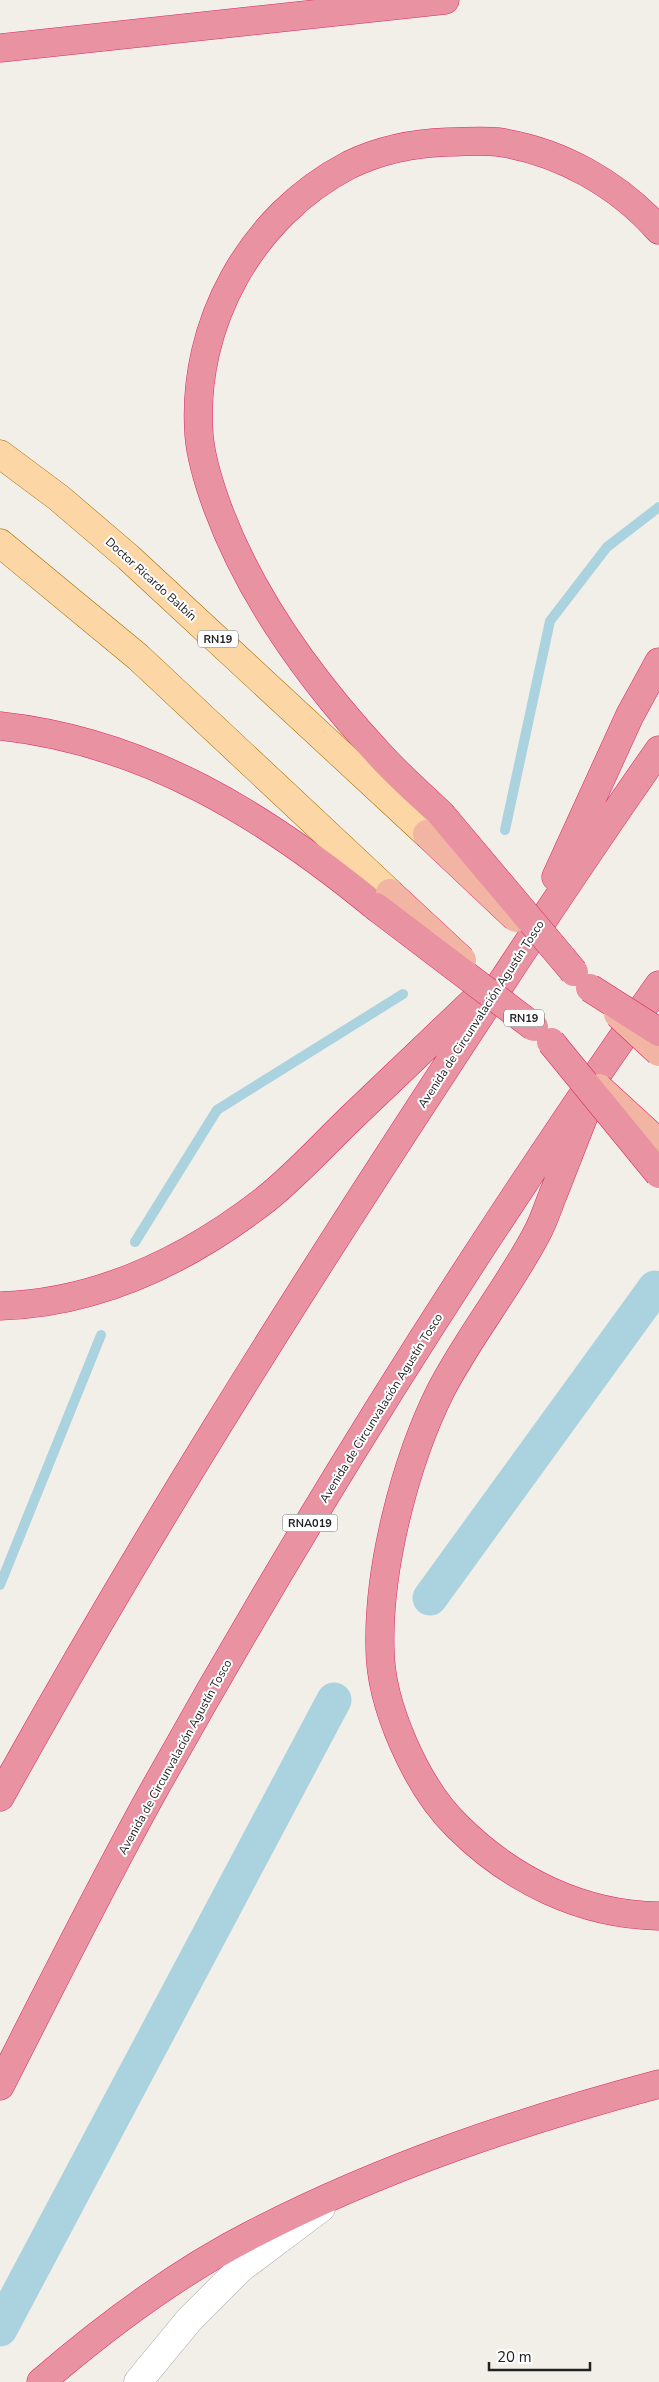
<svg xmlns="http://www.w3.org/2000/svg" width="659" height="2382" font-family="'Nunito Sans',sans-serif">
	<style>
		.lines { fill: none; stroke-linecap: round; stroke-linejoin: round }
		.stream { stroke: #aad3df; stroke-width: 10 }
		.canal { stroke: #aad3df; stroke-width: 35 }
		.minor-casing { stroke: #a9a9a9; stroke-width: 29 }
		.primary-casing { stroke: #a06b00; stroke-width: 29 }
		.motorway-casing { stroke: #dc2a67; stroke-width: 29 }
		.minor { stroke: #fff; stroke-width: 28 }
		.primary { stroke: #fcd6a4; stroke-width: 28 }
		.motorway { stroke: #e892a2; stroke-width: 28 }
		.trunk-bridge-casing { stroke: #dc2a67; stroke-width: 29; stroke-linecap: butt }
		.motorway-bridge-casing { stroke: #dc2a67; stroke-width: 29; stroke-linecap: butt }
		.trunk-bridge { stroke: #f2b4a3; stroke-width: 28 }
		.motorway-bridge { stroke: #e892a2; stroke-width: 28 }
		.labels { text-anchor: middle; stroke-width: 4; stroke-linejoin: round; paint-order: stroke }
		.shield { fill: #fff; stroke: #646464; stroke-width: 1 }
		.shield-label { font-size: 11px; font-weight: bold; fill: #222 }
		.street-label { font-size: 12px; fill: #222; stroke: #fff }
	</style>
	<rect width="100%" height="100%" fill="#f2efe9"/>
	<g class="lines">
		<path class="stream" d="M505,830L550,621L607,547L659,507
			M135,1242L217,1110L403,994
			M0,1585L101,1335"/>
		<path class="canal" d="M430,1598L655,1288
			M0,2329L334,1700"/>
		<defs>
			<path id="minor" d="M138,2382L189,2320L241,2268L321,2208"/>
			<path id="primary" d="M0,454L59,498L128,557L427,834
				M0,543L138,657L390,893"/>
			<path id="motorway" d="M0,48L445,0
				M0,726C146,742 264,815 376,907
				M441,814C421,795 399,776 380,755C313,683 251,599 217,506C209,484 201,459 199,435C191,324 251,216 349,165C380,150 414,143 448,142C464,142 482,140 498,142C560,151 618,184 659,230
				M556,877L630,715L659,662
				M585,1113C575,1139 564,1166 554,1192C548,1206 544,1221 536,1235C508,1288 469,1336 441,1390C405,1462 378,1568 380,1648C380,1705 417,1787 457,1826C511,1880 582,1915 659,1916
				M0,1306C99,1303 189,1259 266,1199C296,1175 323,1145 351,1118C394,1077 437,1036 480,995
				M0,1797C137,1549 286,1312 441,1075C512,966 584,857 659,750
				M0,2086C51,1986 101,1885 155,1788C309,1512 478,1243 659,985
				M41,2382C106,2326 178,2272 255,2233C383,2167 520,2121 659,2084"/>
		</defs>
		<use href="#minor" class="minor-casing"/>
		<use href="#primary" class="primary-casing"/>
		<use href="#motorway" class="motorway-casing"/>
		<use href="#minor" class="minor"/>
		<use href="#primary" class="primary"/>
		<use href="#motorway" class="motorway"/>
		<defs>
			<path id="trunk-bridge" d="M427,834L516,918
				M390,893L462,960
				M618,1014L659,1052
				M599,1088L659,1143"/>
			<path id="motorway-bridge" d="M441,814L574,972
				M376,907L534,1027
				M590,988L659,1032
				M551,1042L659,1174"/>
		</defs>
		<use href="#trunk-bridge" class="trunk-bridge-casing"/>
		<use href="#motorway-bridge" class="motorway-bridge-casing"/>
		<use href="#trunk-bridge" class="trunk-bridge"/>
		<use href="#motorway-bridge" class="motorway-bridge"/>
	</g>
	<g class="labels">
		<g class="shield">
			<rect x="198" y="630.5" width="40" height="17" rx="4"/>
			<rect x="504" y="1009.5" width="40" height="17" rx="4"/>
			<rect x="282.5" y="1514.5" width="55" height="17" rx="4"/>
		</g>
		<g class="shield-label">
			<text x="218" y="643">RN19</text>
			<text x="524" y="1022">RN19</text>
			<text x="310" y="1527">RNA019</text>
		</g>
		<g class="street-label">
			<text transform="translate(151 579) rotate(42)" y="4">Doctor Ricardo Balbín</text>
			<text transform="translate(481 1014) rotate(-57)" y="4">Avenida de Circunvalación Agustín Tosco</text>
			<text transform="translate(381 1408) rotate(-58)" y="4">Avenida de Circunvalación Agustín Tosco</text>
			<text transform="translate(175 1757) rotate(-61)" y="4">Avenida de Circunvalación Agustín Tosco</text>
		</g>
	</g>
	<path d="M489 2362v8h101v-8" fill="none" stroke="#222222" stroke-width="2.5"/>
	<text x="497" y="2362" font-size="15" fill="#222222" stroke="#ffffff" stroke-width="4" paint-order="stroke">20 m</text>
</svg>
